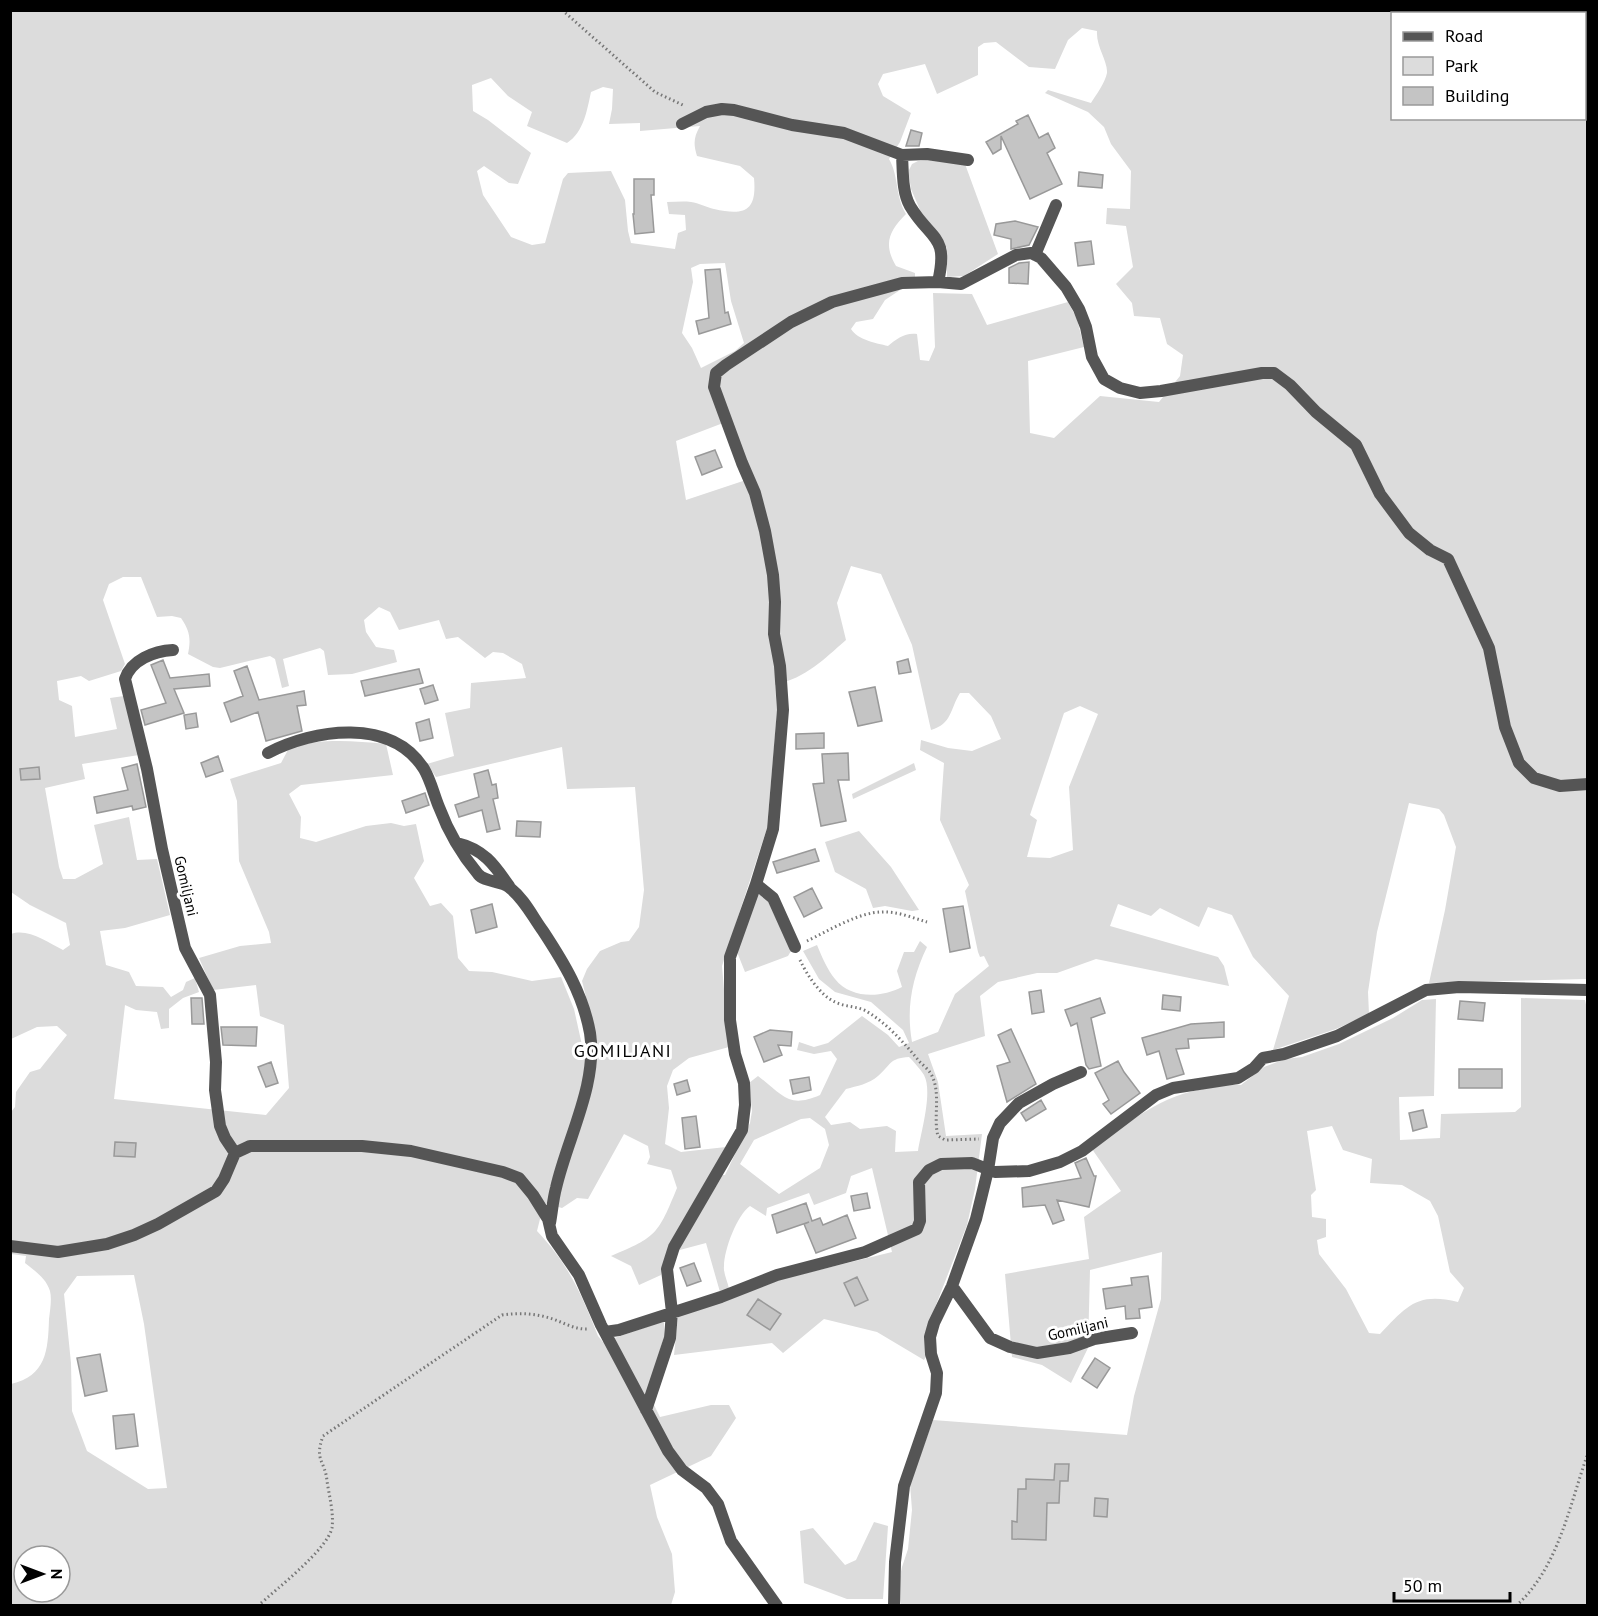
<svg xmlns="http://www.w3.org/2000/svg" width="1598" height="1616" font-family="'PT Sans',sans-serif">
	<style>
		.green { fill: #dcdcdc; fill-rule: evenodd }
		.building { fill: #c4c4c4; stroke: #999; stroke-width: 1.5 }
		.lines { fill: none; stroke-linecap: round; stroke-linejoin: round }
		.path { stroke: #777; stroke-width: 3; stroke-dasharray: 1.5 3; stroke-linecap: butt }
		.street { stroke: #555; stroke-width: 12 }
		.labels { text-anchor: middle; stroke-width: 6; stroke-linejoin: round; paint-order: stroke }
		.street-label { font-size: 15px; fill: #000; stroke: #fff }
		.quarter-label { font-size: 18px; letter-spacing: 1.5px; fill: #000; stroke: #fff }
	</style>
	<rect width="100%" height="100%" fill="#fff"/>
	<path class="green" d="M11,11H1587V979L1429,983L1445,910L1456,847L1444,815L1439,809L1409,803L1377,932L1368,992L1369,1014L1336,1029L1273,1050L1289,996L1253,957L1232,915L1208,907L1199,927L1160,908L1151,916L1118,904L1110,926L1218,957L1224,966L1229,986L1096,959L1057,973H1037L998,982L980,996L985,1036L928,1054L938,1082L946,1136L982,1134L975,1189L967,1225L929,1323L927,1355L924,1360L877,1332L824,1319L783,1353L772,1343L674,1355L678,1316L778,1280L892,1252L872,1168L851,1176L846,1193L814,1205L809,1193L767,1208L766,1216L750,1206C737,1215 724,1250 724,1266C723,1273 728,1282 729,1289L720,1292L706,1243L676,1251L723,1175H725L750,1123L752,1111L749,1083L758,1076C783,1095 788,1109 820,1095L837,1059L831,1051L814,1054L797,1050L799,1042L814,1047L828,1043L862,1016L888,1035L899,1047L909,1043L903,1030L871,1002L835,992L819,979L803,951L817,945C822,957 827,969 835,979C851,999 881,998 902,987L897,971L904,952H914L920,941L927,947C912,978 906,1008 912,1042L938,1032L955,994L989,966L984,956L980,957L978,952L965,891L969,885L940,820L944,763L920,750L921,740L948,748L972,751L1001,739L991,716L969,693H960C950,709 952,724 931,730L912,645L881,574L851,566L837,603L846,640C823,660 807,677 775,685L777,711L767,828L722,966L729,1047L689,1058L673,1070L667,1086L669,1108L665,1144L681,1152L726,1147L669,1245L661,1275L639,1285L631,1266L611,1256C657,1237 658,1234 677,1188L671,1170L647,1164L650,1157L648,1146L624,1134L588,1199L577,1198L562,1208L544,1203L537,1231C569,1265 581,1293 598,1336L603,1342L664,1321V1337L647,1391L660,1417L711,1405H729L736,1418L711,1456L650,1485L657,1517L672,1554L675,1592L671,1605H11V1384C46,1376 48,1351 49,1319C50,1311 52,1299 50,1291C46,1278 35,1271 25,1263L26,1256L11,1254V1112L15,1107L16,1092L30,1072L40,1069L67,1035L57,1026L37,1027L11,1039V934C28,928 47,942 63,950L70,945L66,923L30,905L11,892ZM1392,14H1584V118H1392ZM1082,28L1097,31C1096,47 1108,61 1107,73C1105,83 1096,95 1091,103L1048,90L1045,93L1088,112L1104,127L1111,144L1131,171L1130,209L1107,208L1106,224L1126,226L1133,267L1116,284L1132,303L1134,316L1160,318L1167,344L1183,355L1180,376L1159,402L1100,396L1054,438L1030,433L1028,361L1084,347L1077,319L1068,302L987,325L972,294L933,293L935,347L929,361L920,360L917,334C906,332 896,339 888,346C876,343 858,340 851,329L856,322L873,319L885,300L900,290L901,280L915,279V273L896,266C883,244 889,231 906,214C895,196 899,176 889,159L900,142L911,113L883,96L878,84L883,74L925,64L937,94L978,75V47L984,43L996,42L1029,67L1055,69L1068,40ZM491,78L508,96L532,112L527,126L567,143C584,132 587,110 591,92L603,87L613,89L612,109L609,124L640,123V131L700,126C694,137 693,143 697,156L740,166L754,178C757,211 745,216 714,209C706,207 699,203 691,202C683,201 675,202 667,202L669,214L685,215L686,230L678,233L675,249L631,243L628,231L625,200L611,171L568,173L563,179L545,243L532,245L511,237L483,195L477,171L484,166L509,183L518,184L531,153L488,120L473,111L472,85ZM725,263L731,301L744,343L735,351L701,368L692,348L682,333L693,282L691,268L700,264ZM731,420L752,478L686,500L676,441ZM123,577H141L157,617L172,616L181,618C190,631 191,639 188,654L213,667L220,668L270,656L275,659L282,688L289,686L283,659L320,648L324,651L328,675L352,674L397,662L394,650L376,647L366,632L364,620L379,607L390,612L399,630L439,620L446,639L458,637L485,658L493,652L503,653L522,664L526,678L471,683L470,708L445,713L454,756L427,764L436,777L562,747L567,789L635,787L644,890L639,927L629,941L621,942L600,951L587,969L582,981L597,1040L582,1045L574,1009L561,977L532,981L492,972L469,971L458,958L453,916L441,903L430,906L414,878L424,861L416,824L404,826L391,823L366,826L316,842L300,838L301,817L289,794L301,785L393,775L386,744C352,741 322,738 289,748L281,763L230,779L237,801L239,861L269,932L271,943L240,946L199,958L213,990L256,985L260,1016L284,1025L289,1088L266,1115L114,1099L125,1005L136,1010L157,1012L161,1029L169,1028V1009L183,998L199,992L195,978L186,982L183,990L171,997L163,987L136,986L129,972L106,965L100,931L125,928L170,915L157,859L137,860L129,817L94,825L103,864L75,879H63L59,867L45,788L85,779L82,764L139,755L124,696L110,698L117,729L75,737L72,706L59,700L57,681L81,676L89,681L121,671L125,664L103,600L109,584ZM1080,706L1098,714L1069,787L1073,850L1050,858L1027,857L1037,820L1030,815L1064,713ZM909,1057C914,1062 920,1069 924,1075C933,1092 921,1132 918,1151L895,1152L896,1131L887,1126L860,1129L850,1122L831,1125L825,1117L846,1089C857,1086 869,1084 878,1076C891,1065 889,1058 909,1057ZM810,1118L825,1129L829,1145L820,1168L779,1194L740,1164L754,1140L801,1119ZM134,1275L144,1324L167,1488L148,1489L87,1451L72,1411L71,1363L64,1294L77,1276ZM24,1556H60V1592H24Z
		M930,160L965,164L998,254L964,276L947,277V248L920,210L911,189L909,176V170L912,164L918,161Z
		M914,763L916,770L853,799L852,794Z
		M859,831L891,867L919,910L912,911L885,906L873,908L866,889L835,872L825,842Z
		M756,895H762L768,901L791,951L788,956L745,972L737,952Z
		M1521,998L1585,1000L1588,1014L1587,1605L901,1606L898,1586L902,1567L908,1549L912,1510L910,1484L933,1420L1127,1435L1134,1396L1161,1299L1162,1252L1090,1270L1088,1348L1071,1383L1042,1365L1012,1357L1005,1274L1089,1259L1084,1217L1121,1191L1092,1149C1131,1121 1160,1095 1209,1088C1220,1086 1230,1084 1241,1085L1264,1067L1285,1059L1302,1057L1339,1044L1393,1018L1422,1000L1436,999L1434,1096L1399,1097L1400,1140L1440,1138L1441,1114L1515,1112L1521,1107ZM1332,1126L1343,1150L1372,1159L1370,1183L1402,1185L1430,1201L1438,1216L1450,1272L1464,1288L1458,1302C1417,1292 1407,1306 1380,1334L1369,1333L1346,1289L1319,1254L1317,1240L1326,1237V1219L1312,1217L1311,1195L1316,1190L1307,1131Z
		M874,1522L888,1526L883,1599H847L804,1583L800,1531L813,1528L845,1565L856,1560Z"/>
	<path class="building" d="M1028,115L1039,138L1048,133L1055,148L1047,153L1062,184L1030,199L1001,136V149L993,154L986,142L1018,124L1016,121Z
		M911,130L922,133L919,146H906Z
		M1079,172L1103,175L1102,188L1078,186Z
		M634,179H654V195H651L654,232L635,234L633,214H634Z
		M1015,221L1038,227L1029,245L1011,249V239L994,235L996,224Z
		M1091,241L1094,264L1078,266L1075,243Z
		M1029,262L1028,284L1009,283V268L1019,263Z
		M720,269L725,313L728,312L731,324L699,334L696,321L709,318L705,270Z
		M715,450L722,467L702,475L695,457Z
		M908,659L911,672L899,674L897,662Z
		M163,660L170,678L209,674L210,686L174,689L184,713L145,725L141,710L166,703L151,665Z
		M247,666L259,700L304,691L306,705L297,706L302,731L266,741L258,712L231,722L224,703L243,696L234,671Z
		M419,669L423,683L365,696L361,681Z
		M433,685L438,700L425,704L420,689Z
		M875,687L882,721L858,726L849,692Z
		M196,713L198,727L186,729L184,715Z
		M429,719L433,738L420,741L416,723Z
		M824,733V748L796,749V734Z
		M848,753L849,780H838L846,821L821,826L813,784L824,783L822,754Z
		M218,756L223,771L206,777L201,763Z
		M137,764L146,807L133,810L132,806L97,813L94,797L128,790L122,768Z
		M39,767L40,779L21,780L20,769Z
		M488,770L492,785L496,784L498,798L493,799L500,829L487,832L482,810L459,817L455,805L479,797L474,774Z
		M425,793L429,805L406,813L402,801Z
		M517,821L541,822L540,837L516,836Z
		M815,849L819,861L777,873L773,862Z
		M812,888L822,908L804,917L794,897Z
		M492,904L497,927L476,933L471,910Z
		M963,906L970,948L950,952L943,909Z
		M1041,990L1044,1012L1032,1014L1029,992Z
		M1163,995L1181,997L1180,1011L1162,1009Z
		M191,998H202L204,1024H192Z
		M1100,998L1105,1013L1091,1018L1101,1066L1089,1069L1086,1065L1077,1023L1071,1026L1065,1010Z
		M1460,1001L1485,1003L1483,1021L1458,1019Z
		M1224,1022V1037L1188,1039L1189,1048L1176,1049L1184,1074L1167,1079L1159,1051L1147,1055L1142,1038L1191,1024Z
		M221,1027H257L256,1046L223,1045Z
		M1011,1029L1036,1084L1007,1102L997,1066L1010,1062L998,1035Z
		M770,1030L792,1032L791,1046L778,1045L782,1055L764,1062L754,1037Z
		M1118,1061L1124,1072L1140,1093L1111,1114L1103,1104L1109,1100L1095,1073Z
		M271,1062L278,1083L266,1087L258,1067Z
		M1459,1069H1502V1088H1459Z
		M809,1077L811,1090L793,1094L790,1080Z
		M687,1080L690,1091L677,1095L674,1084Z
		M1041,1100L1046,1109L1026,1121L1021,1113Z
		M1423,1110L1427,1127L1413,1131L1409,1113Z
		M696,1116L700,1147L685,1149L682,1118Z
		M115,1142L136,1143L135,1157L114,1156Z
		M1086,1158L1094,1176H1096L1089,1207L1057,1200L1064,1220L1053,1224L1045,1205L1023,1207L1022,1188L1081,1178L1075,1163Z
		M867,1193L870,1208L854,1211L851,1196Z
		M806,1203L812,1221L820,1218L823,1225L847,1215L856,1238L816,1253L804,1224L809,1222L777,1233L772,1215Z
		M694,1263L701,1281L687,1286L680,1268Z
		M1148,1276L1152,1307L1139,1309L1140,1318L1126,1319L1125,1306L1106,1309L1103,1289L1132,1285L1131,1278Z
		M857,1277L868,1300L855,1306L844,1283Z
		M758,1299L781,1314L770,1330L747,1315Z
		M100,1354L107,1391L85,1396L77,1358Z
		M1095,1358L1110,1368L1097,1388L1082,1378Z
		M134,1414L138,1446L116,1449L113,1416Z
		M1055,1464H1069L1068,1481H1060L1059,1503H1047L1046,1540L1012,1539V1521L1017,1522L1018,1489H1026V1479L1054,1480Z
		M1095,1498L1108,1499L1107,1517L1094,1516Z"/>
	<g class="lines">
		<path class="path" d="M562,10L655,92L685,106
			M807,941C828,931 859,912 882,912C897,911 913,918 927,922
			M800,960C807,975 820,995 835,1002C845,1007 857,1006 866,1011C888,1024 904,1043 920,1062C924,1066 930,1071 932,1076C941,1094 933,1118 938,1136L945,1140L979,1139
			M258,1606C276,1589 327,1550 332,1528C334,1513 329,1495 327,1481C325,1460 314,1461 323,1436L502,1315C517,1313 531,1313 546,1317C560,1320 573,1330 588,1329
			M1516,1606C1559,1567 1569,1506 1588,1453"/>
		<path class="street" d="M682,124L706,112L722,109L734,110L792,125L844,133L902,155C903,171 902,192 910,206C931,241 949,234 938,282L961,284L1016,255L1031,253L1041,258L1066,287L1079,309L1086,327L1092,357L1104,379L1120,388L1140,393L1161,391L1262,373H1274L1290,385L1316,412L1356,445L1380,494L1409,533L1430,550L1448,559L1489,648L1505,727L1519,763L1534,778L1560,786L1588,784
			M902,155L927,154L968,160
			M1035,255L1056,205
			M173,650C154,651 131,660 125,679L147,769L162,849L185,948L210,995L216,1062L215,1090L220,1126L225,1138L235,1153
			M268,753C314,729 391,717 424,769C431,781 434,795 439,807C448,831 462,855 478,874C485,883 502,880 510,888C525,900 532,916 543,931C564,963 583,994 590,1033C598,1084 567,1139 556,1188C553,1199 552,1212 550,1223
			M457,843C483,849 494,864 509,886
			M756,884L773,898L795,947
			M10,1246L58,1252L107,1244L134,1235L158,1224L216,1191L224,1179L235,1153L250,1146H362L411,1151L503,1172L519,1178L533,1195L548,1219L552,1236L579,1275L601,1325L668,1451L682,1470L706,1488L718,1504L731,1541L777,1606
			M952,1286L990,1338L1010,1347L1037,1353L1069,1348L1094,1339L1132,1333
			M605,1332L619,1330L721,1297L777,1275L865,1252L917,1229L920,1221L919,1182L929,1170L941,1164L972,1163L995,1172L1029,1171L1060,1162L1082,1151L1156,1095L1173,1088L1238,1078L1254,1068L1263,1058L1284,1054L1337,1036L1426,990L1459,987L1588,990
			M646,1410L670,1338L672,1312L667,1269L674,1247L742,1130L745,1105L744,1083L735,1054L730,1020V957L756,884L773,829L783,710L780,666L774,634L775,602L773,575L765,531L755,493L742,463L714,387L716,373L726,365L791,322L832,302L902,283L938,282
			M894,1606L895,1562L904,1486L936,1393L937,1373L931,1354L930,1337L934,1323L952,1286L976,1219L988,1170L993,1138L1000,1123L1019,1103L1053,1084L1081,1072"/>
	</g>
	<g class="labels">
		<g class="street-label">
			<text transform="translate(186 886) rotate(77)" y="5">Gomiljani</text>
			<text transform="translate(1078 1329) rotate(-13)" y="5">Gomiljani</text>
		</g>
		<g class="quarter-label">
			<text x="623" y="1057">GOMILJANI</text>
		</g>
	</g>
	<rect width="1598" height="1616" fill="none" stroke="#000000" stroke-width="24"/>
	<rect x="1391" y="12" width="195" height="108" fill="#ffffff" stroke="#999999" stroke-width="1.5"/>
	<rect x="1403" y="32" width="30" height="9" fill="#555555" stroke="#999999" stroke-width="1.5"/>
	<text x="1445" y="42" font-size="18" fill="#000000">Road</text>
	<rect x="1403" y="57" width="30" height="18" fill="#dcdcdc" stroke="#999999" stroke-width="1.5"/>
	<text x="1445" y="72" font-size="18" fill="#000000">Park</text>
	<rect x="1403" y="87" width="30" height="18" fill="#c4c4c4" stroke="#999999" stroke-width="1.5"/>
	<text x="1445" y="102" font-size="18" fill="#000000">Building</text>
	<g transform="translate(42 1574) rotate(90)"><circle r="28" fill="#ffffff" stroke="#999999" stroke-width="1.5"/>
	<path d="M0-4.5L10 22L0 15L-10 22Z" fill="#000000"/>
	<text y="-9" font-size="16" font-weight="bold" text-anchor="middle" fill="#000000">N</text>
	</g>
	<path d="M1394 1592v9h116v-9" fill="none" stroke="#000000" stroke-width="3"/>
	<text x="1403" y="1592" font-size="18" fill="#000000" stroke="#ffffff" stroke-width="4.5" paint-order="stroke">50 m</text>
</svg>
